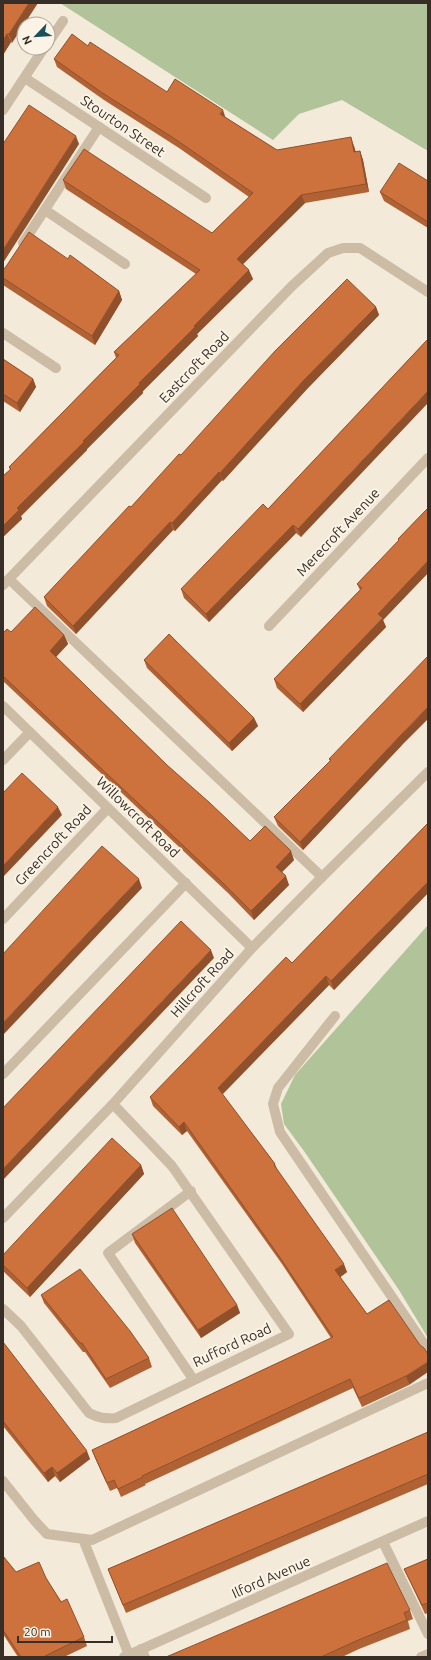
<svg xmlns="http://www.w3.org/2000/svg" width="431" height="1660" font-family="Ubuntu,sans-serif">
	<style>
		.green { fill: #b0c399 }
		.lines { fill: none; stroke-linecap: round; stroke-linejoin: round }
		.lane { stroke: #ccbca5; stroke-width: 10 }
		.street { stroke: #ccbca5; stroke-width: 10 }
		.wall { fill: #b16234 }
		.shaded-wall { fill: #90502b }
		.building { fill: #ce723d; stroke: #90502b }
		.labels { text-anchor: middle; stroke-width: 4; stroke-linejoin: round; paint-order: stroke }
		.street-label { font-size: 14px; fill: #372e27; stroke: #fbf4e6 }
	</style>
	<rect width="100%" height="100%" fill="#f3eada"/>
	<path class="green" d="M60,3H428V151L342,100L299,114L273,140Z
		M428,925V1338L399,1290L304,1151L284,1124L281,1104L295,1075Z"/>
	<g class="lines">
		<path class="lane" d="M45,210L125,264
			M23,243L99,127
			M9,579L322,877
			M3,760L30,732
			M335,1016L278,1088L273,1104L280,1132L428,1350
			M3,1074L186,883
			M191,1191L108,1253L193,1379
			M3,1481L34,1520L47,1534L92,1540L428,1383
			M83,1539L129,1655
			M383,1542L428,1634
			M141,1649L145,1657
			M421,1657L428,1654"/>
		<path class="street" d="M48,43L63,21
			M25,78L206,198
			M3,110L44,48
			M3,333L56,368
			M3,585L292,286L328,253L343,248H360L428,292
			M269,626L428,458
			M3,706L252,948
			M3,919L108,808
			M3,1218L113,1104L252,948L322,877L428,772
			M3,1309L21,1326L89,1413C99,1418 105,1419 116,1418L289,1334L172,1166L113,1104
			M124,1657L428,1521"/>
	</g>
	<path class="wall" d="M3,3L12,43L11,42L3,55Z
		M88,46L167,92L225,117L277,150L354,146L356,152L360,151L363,160L369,192L305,203L243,264L253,279L197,334L198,336L143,391V393L87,449V450L21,516L22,519L3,537V476L10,470L9,467L116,358L114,352L196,274L66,189L63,180L212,233L249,197L179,148L104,100L57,67L54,59Z
		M428,181V228L384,201L380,192Z
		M68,259L119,291L122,300L95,345L3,285V269Z
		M376,307L379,315L307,389L223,481L222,480L175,531L173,530L76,634L47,606L44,597L181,455Z
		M428,339L301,537L296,533L209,622L184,598L181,589L268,509Z
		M3,359L33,379L36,387L20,412L3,401Z
		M428,508V573L383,620L386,627L303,712L277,688L274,679L360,590L357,584L399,541L398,539Z
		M11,632L64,635L68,644L56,657L167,765L250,841L294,860L282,872L289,885L254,920L228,893L3,681V633Z
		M144,660L254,718L258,726L232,751L147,668Z
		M402,745L303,850L278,826L274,817L330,761L329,759Z
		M428,823V893L334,990L329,985L222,1094L275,1164L278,1171L347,1272L340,1277L367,1314L389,1300L409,1385L362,1407L353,1388L145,1484L146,1485L121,1497L117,1488L110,1491L95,1458L92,1450L331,1338L282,1264L187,1131L182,1135L153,1106L150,1097L292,963Z
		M141,1165L144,1174L30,1297L3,1271V1255Z
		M132,1234L237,1305L240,1313L201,1338L135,1243Z
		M41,1295L149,1358L152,1367L110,1388L85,1352H83L44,1303Z
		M3,1342L90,1459L60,1482L55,1476L48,1482L3,1426Z
		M428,1432V1484L126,1613L108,1569Z
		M3,1556L16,1572L46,1578L84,1637L87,1646L64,1657H18L3,1634Z
		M428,1559V1613L425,1614L408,1577L404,1569Z
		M410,1610L413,1619L408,1621L410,1629L359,1649L342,1657H166Z"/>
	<path class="shaded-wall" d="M29,3H38L12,43L9,34Z
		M7,34L11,42L3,55V41Z
		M223,110L226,119L220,114Z
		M76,136L79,144L3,263V250Z
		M351,137L354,146L357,161L354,152Z
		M360,151L363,160L369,192L366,184Z
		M301,195L305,203L240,267L237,259Z
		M249,270L253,279L197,334L198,336L143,391V393L87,449V450L21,516L22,519L3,537V526L17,508L83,441L194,326Z
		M119,291L122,300L95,345L92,336Z
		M376,307L379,315L307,389L223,481L220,473L304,380Z
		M33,379L36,387L20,412L17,403Z
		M428,391V403L301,537L298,529Z
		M219,472L222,480L175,531L172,523Z
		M170,522L173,530L76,634L73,626Z
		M293,525L296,533L209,622L206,614Z
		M428,561V573L383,620L386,627L303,712L300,704L378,614Z
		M64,635L68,644L53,660L50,651Z
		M428,707V719L402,745L303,850L300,842L399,737Z
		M254,718L258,726L232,751L229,743Z
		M58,807L62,815L3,877V866Z
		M291,851L294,860L279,875L276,867Z
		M286,876L289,885L254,920L251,911Z
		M139,879L142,888L3,1035V1023Z
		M428,882V893L334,990L331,981Z
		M211,950L214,958L3,1180V1169Z
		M326,976L329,985L221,1096L218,1088Z
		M184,1122L187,1131L182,1135L179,1127Z
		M141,1165L144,1174L30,1297L27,1288Z
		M344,1264L347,1272L338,1279L335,1270Z
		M237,1305L240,1313L201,1338L198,1330Z
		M428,1362V1372L409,1385L406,1376Z
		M87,1451L90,1459L60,1482L57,1473Z
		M52,1467L55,1476L48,1482L44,1473Z"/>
	<path class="building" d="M3,3H29L9,34H7L3,41Z
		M72,34L88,46L90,42L167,92L175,79L223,110L220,114L277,150L351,137L354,152L360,151L366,184L301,195L237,259L249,270L194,326L195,327L139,383L140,384L83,441L84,442L17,508L19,510L3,526V476L11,469L9,467L119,355L114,352L200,270L63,180L84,149L212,233L253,193L175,139L101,92L54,59Z
		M29,105L76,136L3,250V144Z
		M399,163L428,181V222L380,192Z
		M29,232L68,259L70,255L119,291L92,336L3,278V269L5,268Z
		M347,279L376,307L304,380L220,473L219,472L172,523L170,522L73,626L44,597L129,506L131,507L179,454L181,455L275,351Z
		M428,339V391L298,529L293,525L206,614L181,589L263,504L268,509Z
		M3,359L33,379L17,403L3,394Z
		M428,508V561L378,614L383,618L300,704L274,679L362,588L357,584L399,540L398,539Z
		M35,607L64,635L50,651L167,765L210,803L250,841L265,826L291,851L276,867L286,876L251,911L224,884L3,676V633L7,629L11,632Z
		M169,634L254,718L229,743L144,660Z
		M428,656V707L399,737L300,842L274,817L331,760L329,759Z
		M22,773L58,807L3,866V793Z
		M428,823V882L331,981L326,976L218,1088L275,1164L274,1165L344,1264L335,1270L367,1314L389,1300L420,1345L424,1348L428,1354V1362L406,1376L359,1398L350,1379L142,1476L143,1477L118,1489L114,1480L107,1483L92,1450L333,1337L279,1256L184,1122L179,1127L150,1097L286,957L292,963Z
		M102,846L139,879L3,1023V954Z
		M181,921L211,950L3,1169V1108Z
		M112,1138L141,1165L27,1288L3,1265V1255Z
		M172,1208L237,1305L198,1330L132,1234Z
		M80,1269L130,1331L149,1358L106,1379L82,1343H80L41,1295Z
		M3,1342L87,1451L57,1473L52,1467L44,1473L3,1421Z
		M428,1432V1474L123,1605L108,1569Z
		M3,1556L16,1572L39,1562L46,1578L61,1602L67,1599L84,1637L43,1657H21L3,1630Z
		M428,1559V1603L422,1605L404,1569Z
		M387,1563L410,1610L404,1613L407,1620L356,1641L321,1657H166Z"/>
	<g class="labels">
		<g class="street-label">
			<text transform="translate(123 126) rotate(34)" y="5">Stourton Street</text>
			<text transform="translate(194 367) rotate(-46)" y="5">Eastcroft Road</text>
			<text transform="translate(338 532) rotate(-47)" y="5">Merecroft Avenue</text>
			<text transform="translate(138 817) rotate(44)" y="5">Willowcroft Road</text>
			<text transform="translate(53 845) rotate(-47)" y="5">Greencroft Road</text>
			<text transform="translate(202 983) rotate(-48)" y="5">Hillcroft Road</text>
			<text transform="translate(232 1345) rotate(-25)" y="5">Rufford Road</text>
			<text transform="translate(271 1577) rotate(-24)" y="5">Ilford Avenue</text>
		</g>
	</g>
	<rect width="431" height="1660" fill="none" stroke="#372e27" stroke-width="8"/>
	<g transform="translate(36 36) rotate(245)"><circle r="19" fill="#fbf4e6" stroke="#ada59a"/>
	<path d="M0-3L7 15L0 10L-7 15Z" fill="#1a4f5c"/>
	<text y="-6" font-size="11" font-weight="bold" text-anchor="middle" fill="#372e27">N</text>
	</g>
	<path d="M18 1636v6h94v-6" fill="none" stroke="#372e27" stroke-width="2"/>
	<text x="24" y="1636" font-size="12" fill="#372e27" stroke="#fbf4e6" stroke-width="3" paint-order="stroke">20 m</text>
</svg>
